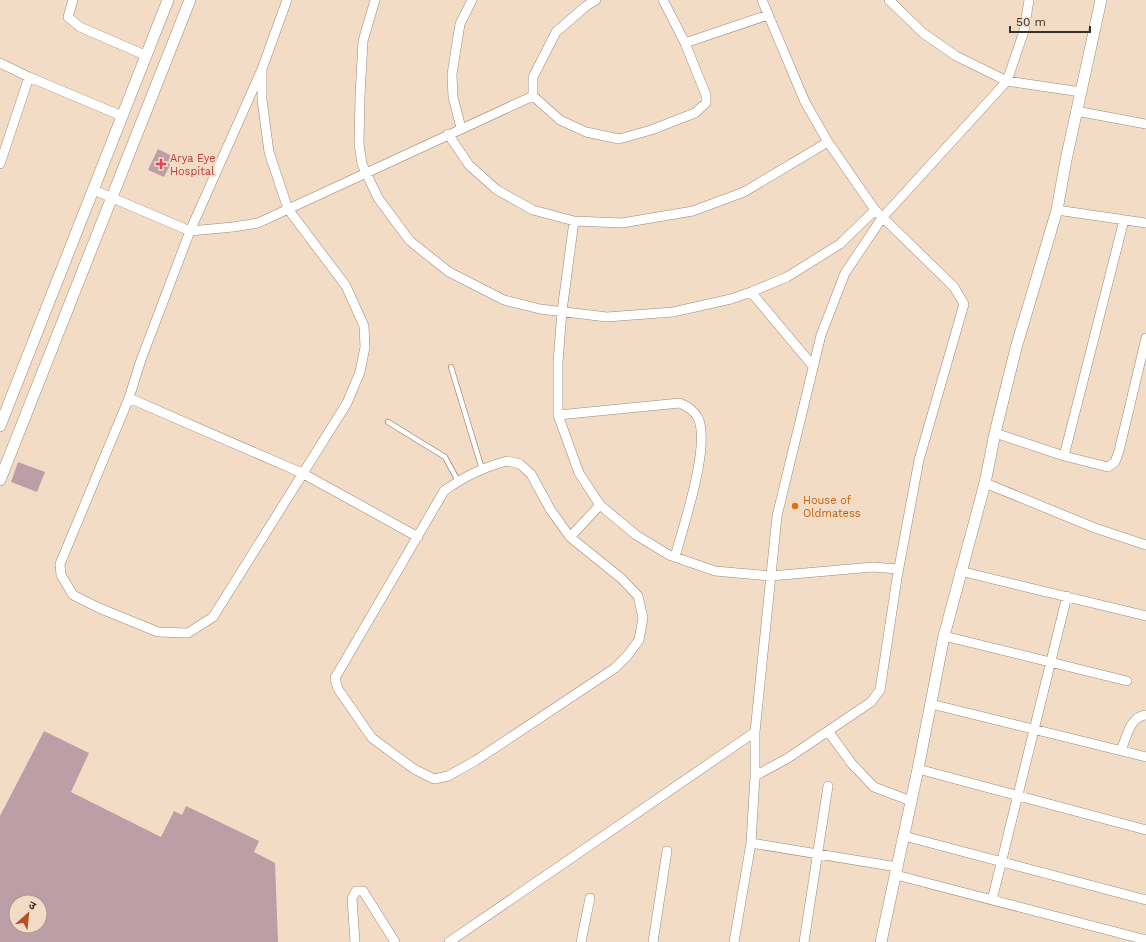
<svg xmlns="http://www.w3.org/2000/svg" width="1146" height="942" font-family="'Work Sans','Noto Sans Devanagari',sans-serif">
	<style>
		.building { fill: #bc9ea7; fill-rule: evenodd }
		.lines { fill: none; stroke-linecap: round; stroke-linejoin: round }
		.service-casing { stroke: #9e8975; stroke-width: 6 }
		.minor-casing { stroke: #9e8975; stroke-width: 10 }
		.tertiary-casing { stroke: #9e8975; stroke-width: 12 }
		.service { stroke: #fff; stroke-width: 4.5 }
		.minor { stroke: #fff; stroke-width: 9 }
		.tertiary { stroke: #fff; stroke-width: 11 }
		.health-dot { fill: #e0444e; stroke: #f2dcc6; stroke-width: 1.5 }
		.food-dot { fill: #e8710a; stroke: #f2dcc6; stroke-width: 1.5 }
		.labels { text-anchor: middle; stroke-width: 4; stroke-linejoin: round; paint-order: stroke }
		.health-label { font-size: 11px; fill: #be3a42; stroke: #f2dcc6; text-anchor: start }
		.food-label { font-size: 11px; fill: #c56008; stroke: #f2dcc6; text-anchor: start }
	</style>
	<rect width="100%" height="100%" fill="#f2dcc6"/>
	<path class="building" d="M158,149L174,157L164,177L148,170Z
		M18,462L45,472L37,492L11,482Z
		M44,731L89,753L71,792L161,837L174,811L182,815L186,806L259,841L254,852L275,863L278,942H0V816ZM16,902H40V926H16Z"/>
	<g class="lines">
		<defs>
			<path id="service" d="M451,367L482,469
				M388,422L445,457L458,481"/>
			<path id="minor" d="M73,0L68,17L80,27L147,56
				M375,0L363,41L360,96L359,144L362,164L378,198L410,241L449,272L504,300L540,309L607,317L673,312L731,299L751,292L787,277L840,244L875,210
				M596,0L586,6L556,32L533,77V96L560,120L586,132L619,139L651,130L695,113L706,103V95L685,43L663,0
				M889,0L923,33L956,56L1007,81L1081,92
				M685,43L768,15
				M0,63L29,77L122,116
				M262,69V100L269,152L288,209L346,286L364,326L365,347L360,372L347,403L213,617L188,633L158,632L99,608L73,595L61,575L60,564L129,398L141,360L190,231L262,69L287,0
				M1076,111L1146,124
				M461,128L453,97L452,74L460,24L472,0
				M448,134L469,165L497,190L533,210L574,221L622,223L693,211L744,192L828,142
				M0,164L29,77
				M94,190L190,231L233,227L258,223L533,96
				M1057,210L1146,223
				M574,221L562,311L558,362V415L579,473L600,505L636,535L669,555L715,571L771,576L873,567L898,569
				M751,292L813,366
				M129,398L302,473L418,537
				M558,415L680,403C688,407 694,410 698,418C711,445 683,527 675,557
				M995,433L1064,456L1108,467L1115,462L1119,451L1146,338
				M1064,456L1124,220
				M507,461L520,464L531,474L550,509L570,537L622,579L638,596L643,618L639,640L627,656L615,668L475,761L448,776L434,779L414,769L372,738L338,689L335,678L444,491C465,476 482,468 507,461Z
				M985,483L1095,528L1146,545
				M570,537L600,505
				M960,571L1146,616
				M944,636L1127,681
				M931,704L1146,757
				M828,731L852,764L874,787L911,801
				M1121,751C1126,738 1130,716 1146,715
				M918,769L1146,830
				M755,776L788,758L871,702L880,690L897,578L919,460L964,304L954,287L875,210L828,142L805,102L762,0
				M904,836L1146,900
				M751,843L897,867
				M896,875L1146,940
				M992,900L1067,596
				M355,942L352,898L356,891H363L395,942
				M449,942L755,732
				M581,942L590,898
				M653,942L667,851
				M734,942L751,843L755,776V732L777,516L821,335L845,273L882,218L1007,81L1024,31L1029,0
				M804,942L828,786"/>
			<path id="tertiary" d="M0,426L168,0
				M0,480L190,0
				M881,942L918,769L944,636L985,483L995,433L1016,348L1057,210L1066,160L1101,0"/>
		</defs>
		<use href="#service" class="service-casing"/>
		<use href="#minor" class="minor-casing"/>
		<use href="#tertiary" class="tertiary-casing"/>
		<use href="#service" class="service"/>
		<use href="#minor" class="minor"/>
		<use href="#tertiary" class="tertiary"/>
	</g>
	<path class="health-dot" d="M159 158h4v4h4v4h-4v4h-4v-4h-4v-4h4z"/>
	<circle class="food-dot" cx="795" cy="506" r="4"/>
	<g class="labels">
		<g class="health-label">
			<text x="170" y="162">Arya Eye<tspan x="170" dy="13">Hospital</tspan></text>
		</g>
		<g class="food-label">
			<text x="803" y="504">House of<tspan x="803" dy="13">Oldmatess</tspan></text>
		</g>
	</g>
	<g transform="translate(28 914) rotate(27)"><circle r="19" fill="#f2dcc6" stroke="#a89887"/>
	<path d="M0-3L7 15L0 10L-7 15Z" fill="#b75027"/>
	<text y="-6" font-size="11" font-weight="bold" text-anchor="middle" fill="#393128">उ</text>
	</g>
	<path d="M1010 26v6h80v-6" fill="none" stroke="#393128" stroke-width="2"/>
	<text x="1016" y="26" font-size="12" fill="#393128" stroke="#f2dcc6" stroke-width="3" paint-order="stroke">50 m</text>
</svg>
